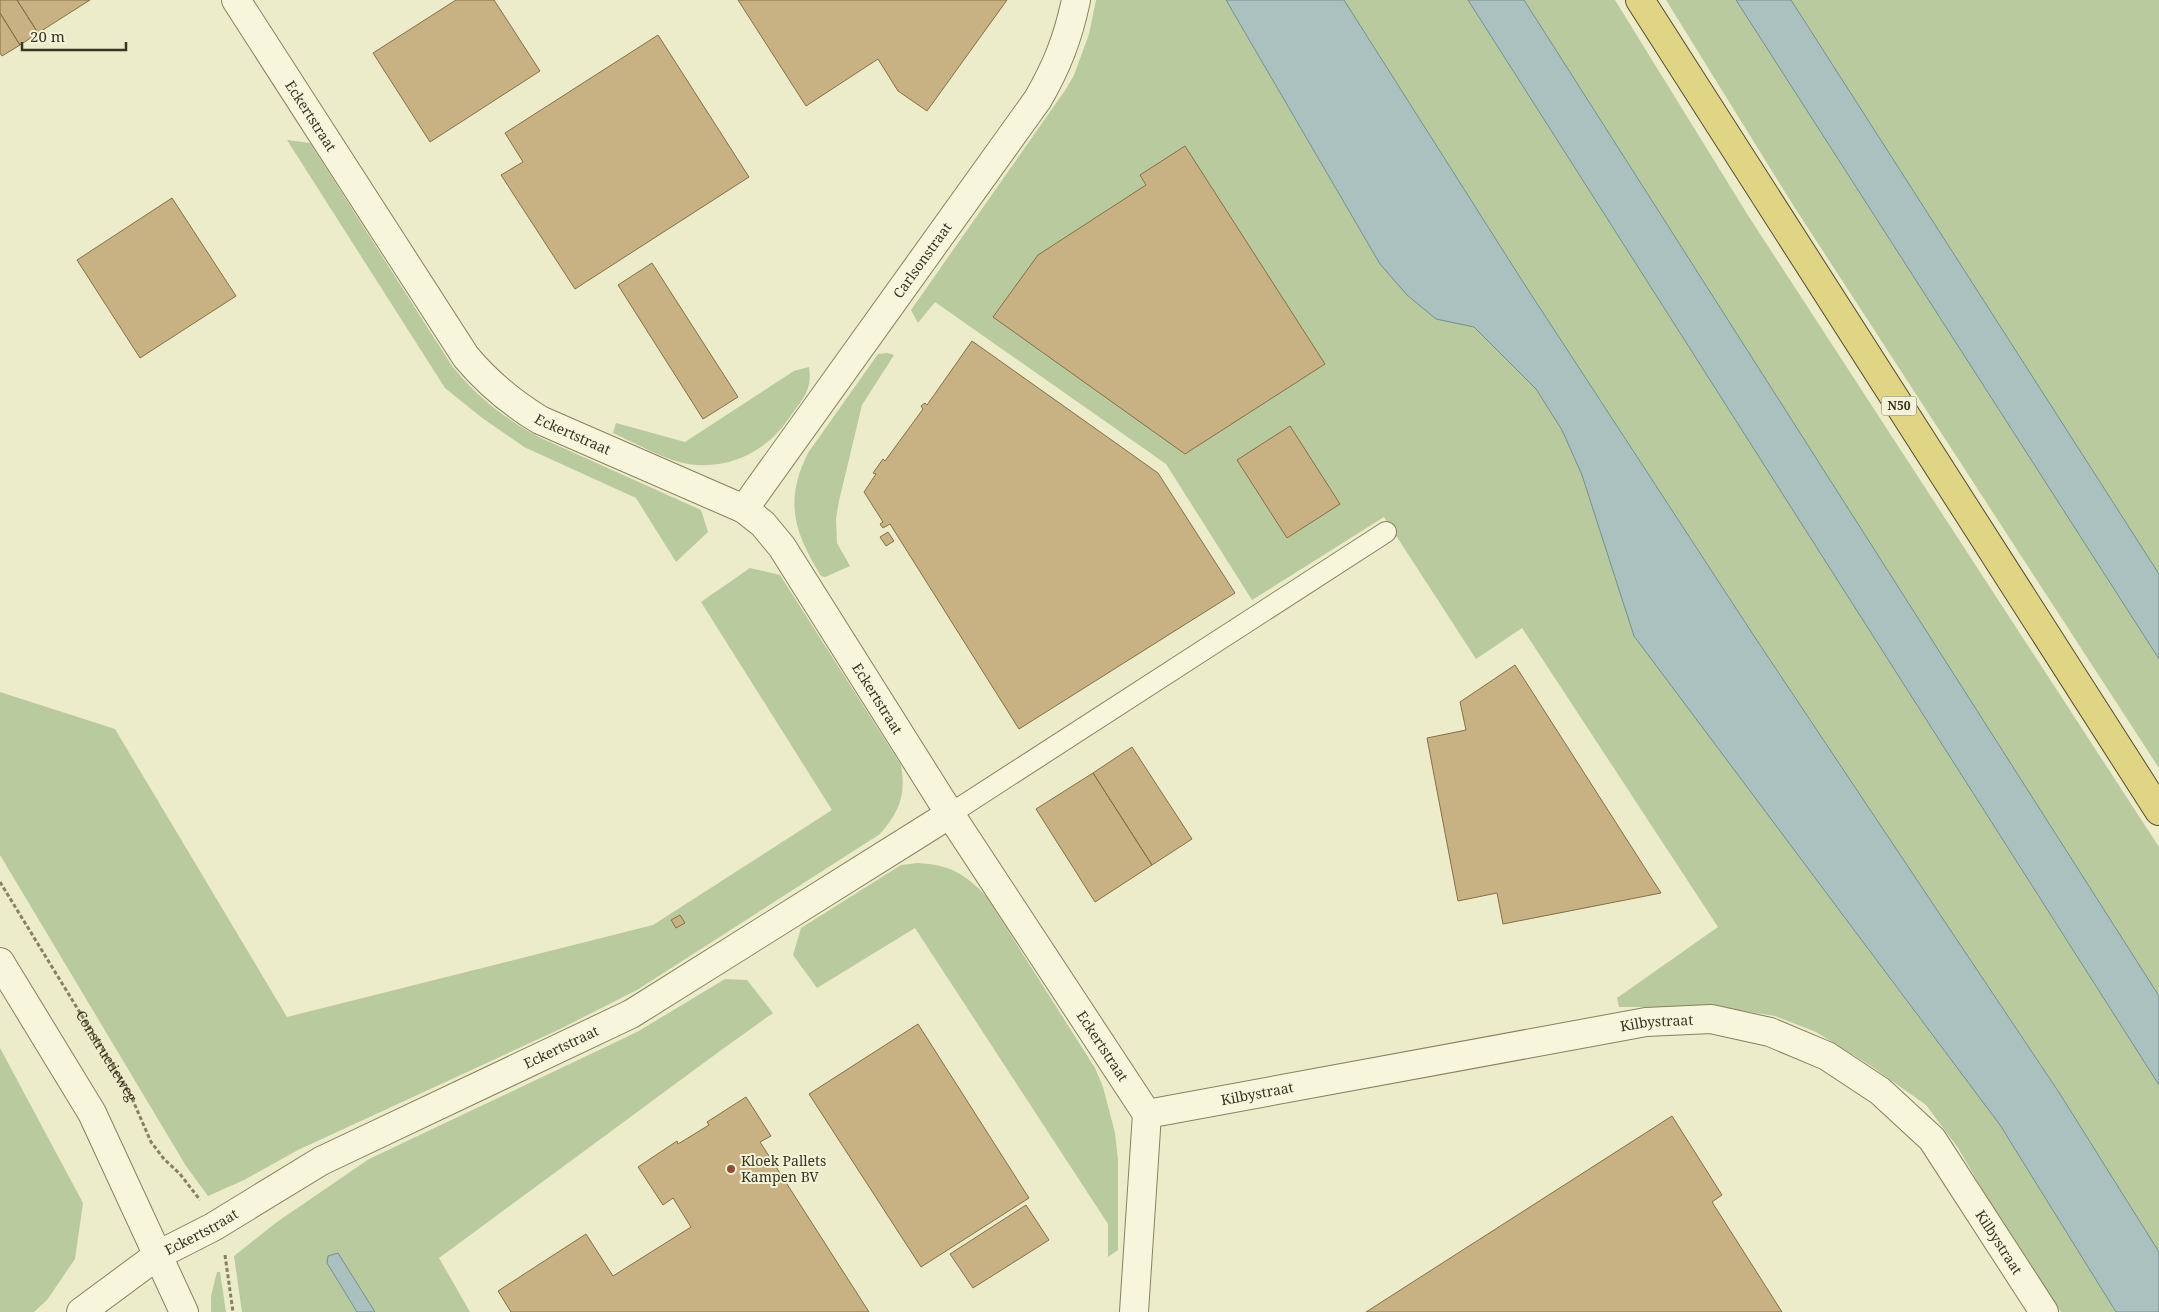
<svg xmlns="http://www.w3.org/2000/svg" width="2159" height="1312" font-family="'Noto Serif',serif">
	<style>
		.green { fill: #b9ca9e }
		.water { fill: #aac1c0; stroke: #718f8f }
		.building { fill: #c8b283; stroke: #867047 }
		.lines { fill: none; stroke-linecap: round; stroke-linejoin: round }
		.service-casing { stroke: #88805f; stroke-width: 22 }
		.minor-casing { stroke: #88805f; stroke-width: 30 }
		.tertiary-casing { stroke: #88805f; stroke-width: 30 }
		.trunk-casing { stroke: #564d33; stroke-width: 30 }
		.path { stroke: #88805f; stroke-width: 3; stroke-dasharray: 4 2.5; stroke-linecap: butt }
		.service { stroke: #f7f6dd; stroke-width: 20 }
		.minor { stroke: #f7f6dd; stroke-width: 28 }
		.tertiary { stroke: #f7f6dd; stroke-width: 28 }
		.trunk { stroke: #e0d584; stroke-width: 28 }
		.poi-dot { fill: #934c33; stroke: #f4f3d9; stroke-width: 2 }
		.labels { text-anchor: middle; stroke-width: 4; stroke-linejoin: round; paint-order: stroke }
		.shield { fill: #f4f3d9; stroke: #726d59; stroke-width: 1 }
		.shield-label { font-size: 12px; font-weight: bold; fill: #3a3422 }
		.street-label { font-size: 14px; fill: #3a3422; stroke: #f4f3d9 }
		.poi-label { font-size: 14px; fill: #3a3422; stroke: #f4f3d9; text-anchor: start }
	</style>
	<rect width="100%" height="100%" fill="#ecebca"/>
	<path class="green" d="M1096,0H1226L1380,264L1436,319L1474,327L1536,389L1562,430L1582,475L1634,636L2000,1125L2116,1312H2061L1988,1199L1958,1148L1926,1105L1871,1066L1816,1032L1775,1016L1719,1007H1619L1617,998L1718,927L1522,628L1476,659L1384,517L1252,600L1166,464L935,302L918,323L911,310L1066,89L1074,75L1089,34Z
		M1344,0H1468L2159,1085V1252L2060,1094L1756,639L1523,282Z
		M1524,0H1615L1749,217L2159,847V996Z
		M1666,0H1736L2159,659V768L1793,205Z
		M1791,0H2159V574Z
		M287,140L310,143L452,366C477,397 505,419 541,438L701,510L708,532L676,562L636,498L524,447L481,417L445,388Z
		M887,353L894,355L862,405L839,501L836,519L837,543L850,566L825,577L821,576C794,532 784,501 808,453L878,354Z
		M809,367C813,390 802,400 789,418C766,453 725,472 683,463C659,457 635,443 613,433L616,423L685,442L794,371Z
		M750,568L780,575L901,765C906,795 900,811 880,834L637,990L558,1030L298,1150L244,1180L208,1196L186,1166L0,855V692L115,729L287,1017L653,925L832,810L701,602Z
		M918,863C950,865 964,873 986,896L1095,1068L1103,1087L1115,1133L1118,1160V1250L1108,1257V1224L915,928L817,988L793,955L801,928L901,865Z
		M725,979L747,980L773,1013L724,1048L439,1258L470,1312H375L338,1253L327,1263L357,1312H242L234,1256L277,1222L369,1159L637,1032Z
		M0,1048L83,1203L75,1259L47,1300L34,1312H0Z
		M217,1272H220L226,1312H211V1296Z"/>
	<path class="water" d="M1226,0H1344L1523,282L1756,639L2060,1094L2159,1252V1312H2116L2000,1125L1634,636L1582,475L1562,430L1536,389L1474,327L1436,319L1407,295L1380,264Z
		M1468,0H1524L2159,996V1085Z
		M1736,0H1791L2159,574V659Z
		M338,1253L375,1312H357L327,1263L328,1256Z"/>
	<path class="building" d="M0,0H17L38,33L20,45L0,13Z
		M17,0H90L38,33Z
		M456,0H494L540,71L430,142L373,53Z
		M738,0H1007L927,111L898,91L878,59L806,106Z
		M0,13L20,45L2,56L0,53Z
		M658,35L749,177L575,289L501,175L523,162L505,133Z
		M1185,146L1325,364L1185,454L993,317L1038,255L1146,185L1140,175Z
		M172,198L236,296L140,358L77,260Z
		M652,263L738,397L703,419L618,285Z
		M972,341L1158,473L1235,593L1019,729L890,524L883,528L880,524L883,522L864,492L876,474L873,473L883,459L885,461L923,409L921,406L925,403L927,405Z
		M1290,426L1340,504L1287,538L1237,460Z
		M888,532L894,541L886,546L880,537Z
		M1515,665L1661,893L1503,924L1497,893L1458,901L1427,738L1466,730L1460,702Z
		M1132,747L1192,839L1152,865L1093,773Z
		M1093,773L1152,865L1095,902L1036,809Z
		M680,915L685,923L676,928L671,920Z
		M918,1024L1029,1198L921,1267L809,1094Z
		M746,1097L771,1136L760,1142L869,1312H511L498,1291L586,1234L613,1276L691,1227L673,1198L663,1205L638,1167L677,1141L678,1144L709,1125L707,1122Z
		M1672,1116L1722,1195L1712,1202L1782,1312H1366Z
		M1026,1205L1049,1240L973,1288L950,1254Z"/>
	<g class="lines">
		<defs>
			<path id="service" d="M950,814L1386,532"/>
			<g id="minor">
				<path id="s2" d="M236,0L466,357C487,382 512,403 540,420L744,509L763,524L782,547L950,814L1147,1114L1134,1312"/>
				<path id="s3" d="M744,509L1038,99C1057,66 1068,38 1076,0"/>
				<path id="s4" d="M1147,1114L1646,1022L1711,1019L1770,1032L1827,1056L1880,1091L1932,1139L2044,1312"/>
				<path id="s5" d="M158,1255L213,1227L321,1161L631,1014L950,814"/>
			</g>
			<path id="tertiary" d="M0,962L92,1113L184,1312
				M81,1312L158,1255"/>
			<path id="trunk" d="M1640,0L2159,811"/>
		</defs>
		<use href="#service" class="service-casing"/>
		<use href="#minor" class="minor-casing"/>
		<use href="#tertiary" class="tertiary-casing"/>
		<use href="#trunk" class="trunk-casing"/>
		<g class="path">
			<path id="s1" d="M0,882L131,1096L151,1142L164,1159L180,1174L200,1200"/>
			<path d="M225,1255L233,1312"/>
		</g>
		<use href="#service" class="service"/>
		<use href="#minor" class="minor"/>
		<use href="#tertiary" class="tertiary"/>
		<use href="#trunk" class="trunk"/>
	</g>
	<circle class="poi-dot" cx="731" cy="1169" r="5"/>
	<g class="labels">
		<rect class="shield" x="1881.5" y="396.5" width="35" height="19" rx="4"/>
		<g class="shield-label">
			<text x="1899" y="410">N50</text>
		</g>
		<g class="street-label">
			<text dy="5" stroke="none"><textPath href="#s2" startOffset="138">Eckertstraat</textPath></text>
			<text dy="5" stroke="none"><textPath href="#s3" startOffset="306">Carlsonstraat</textPath></text>
			<text dy="5" stroke="none"><textPath href="#s2" startOffset="558">Eckertstraat</textPath></text>
			<text dy="5" stroke="none"><textPath href="#s2" startOffset="978">Eckertstraat</textPath></text>
			<text dy="5" stroke="none"><textPath href="#s4" startOffset="518">Kilbystraat</textPath></text>
			<text dy="5" stroke="none"><textPath href="#s5" startOffset="454">Eckertstraat</textPath></text>
			<text dy="5" stroke="none"><textPath href="#s2" startOffset="1392">Eckertstraat</textPath></text>
			<text dy="5" stroke="none"><textPath href="#s1" startOffset="204">Constructieweg</textPath></text>
			<text dy="5" stroke="none"><textPath href="#s4" startOffset="112">Kilbystraat</textPath></text>
			<text dy="5" stroke="none"><textPath href="#s5" startOffset="49">Eckertstraat</textPath></text>
			<text dy="5" stroke="none"><textPath href="#s4" startOffset="952">Kilbystraat</textPath></text>
		</g>
		<g class="poi-label">
			<text x="741" y="1166">Kloek Pallets<tspan x="741" dy="16">Kampen BV</tspan></text>
		</g>
	</g>
	<path d="M22 42v8h104v-8" fill="none" stroke="#3a3422" stroke-width="2.5"/>
	<text x="30" y="42" font-size="15" fill="#3a3422" stroke="#f4f3d9" stroke-width="4" paint-order="stroke">20 m</text>
</svg>
